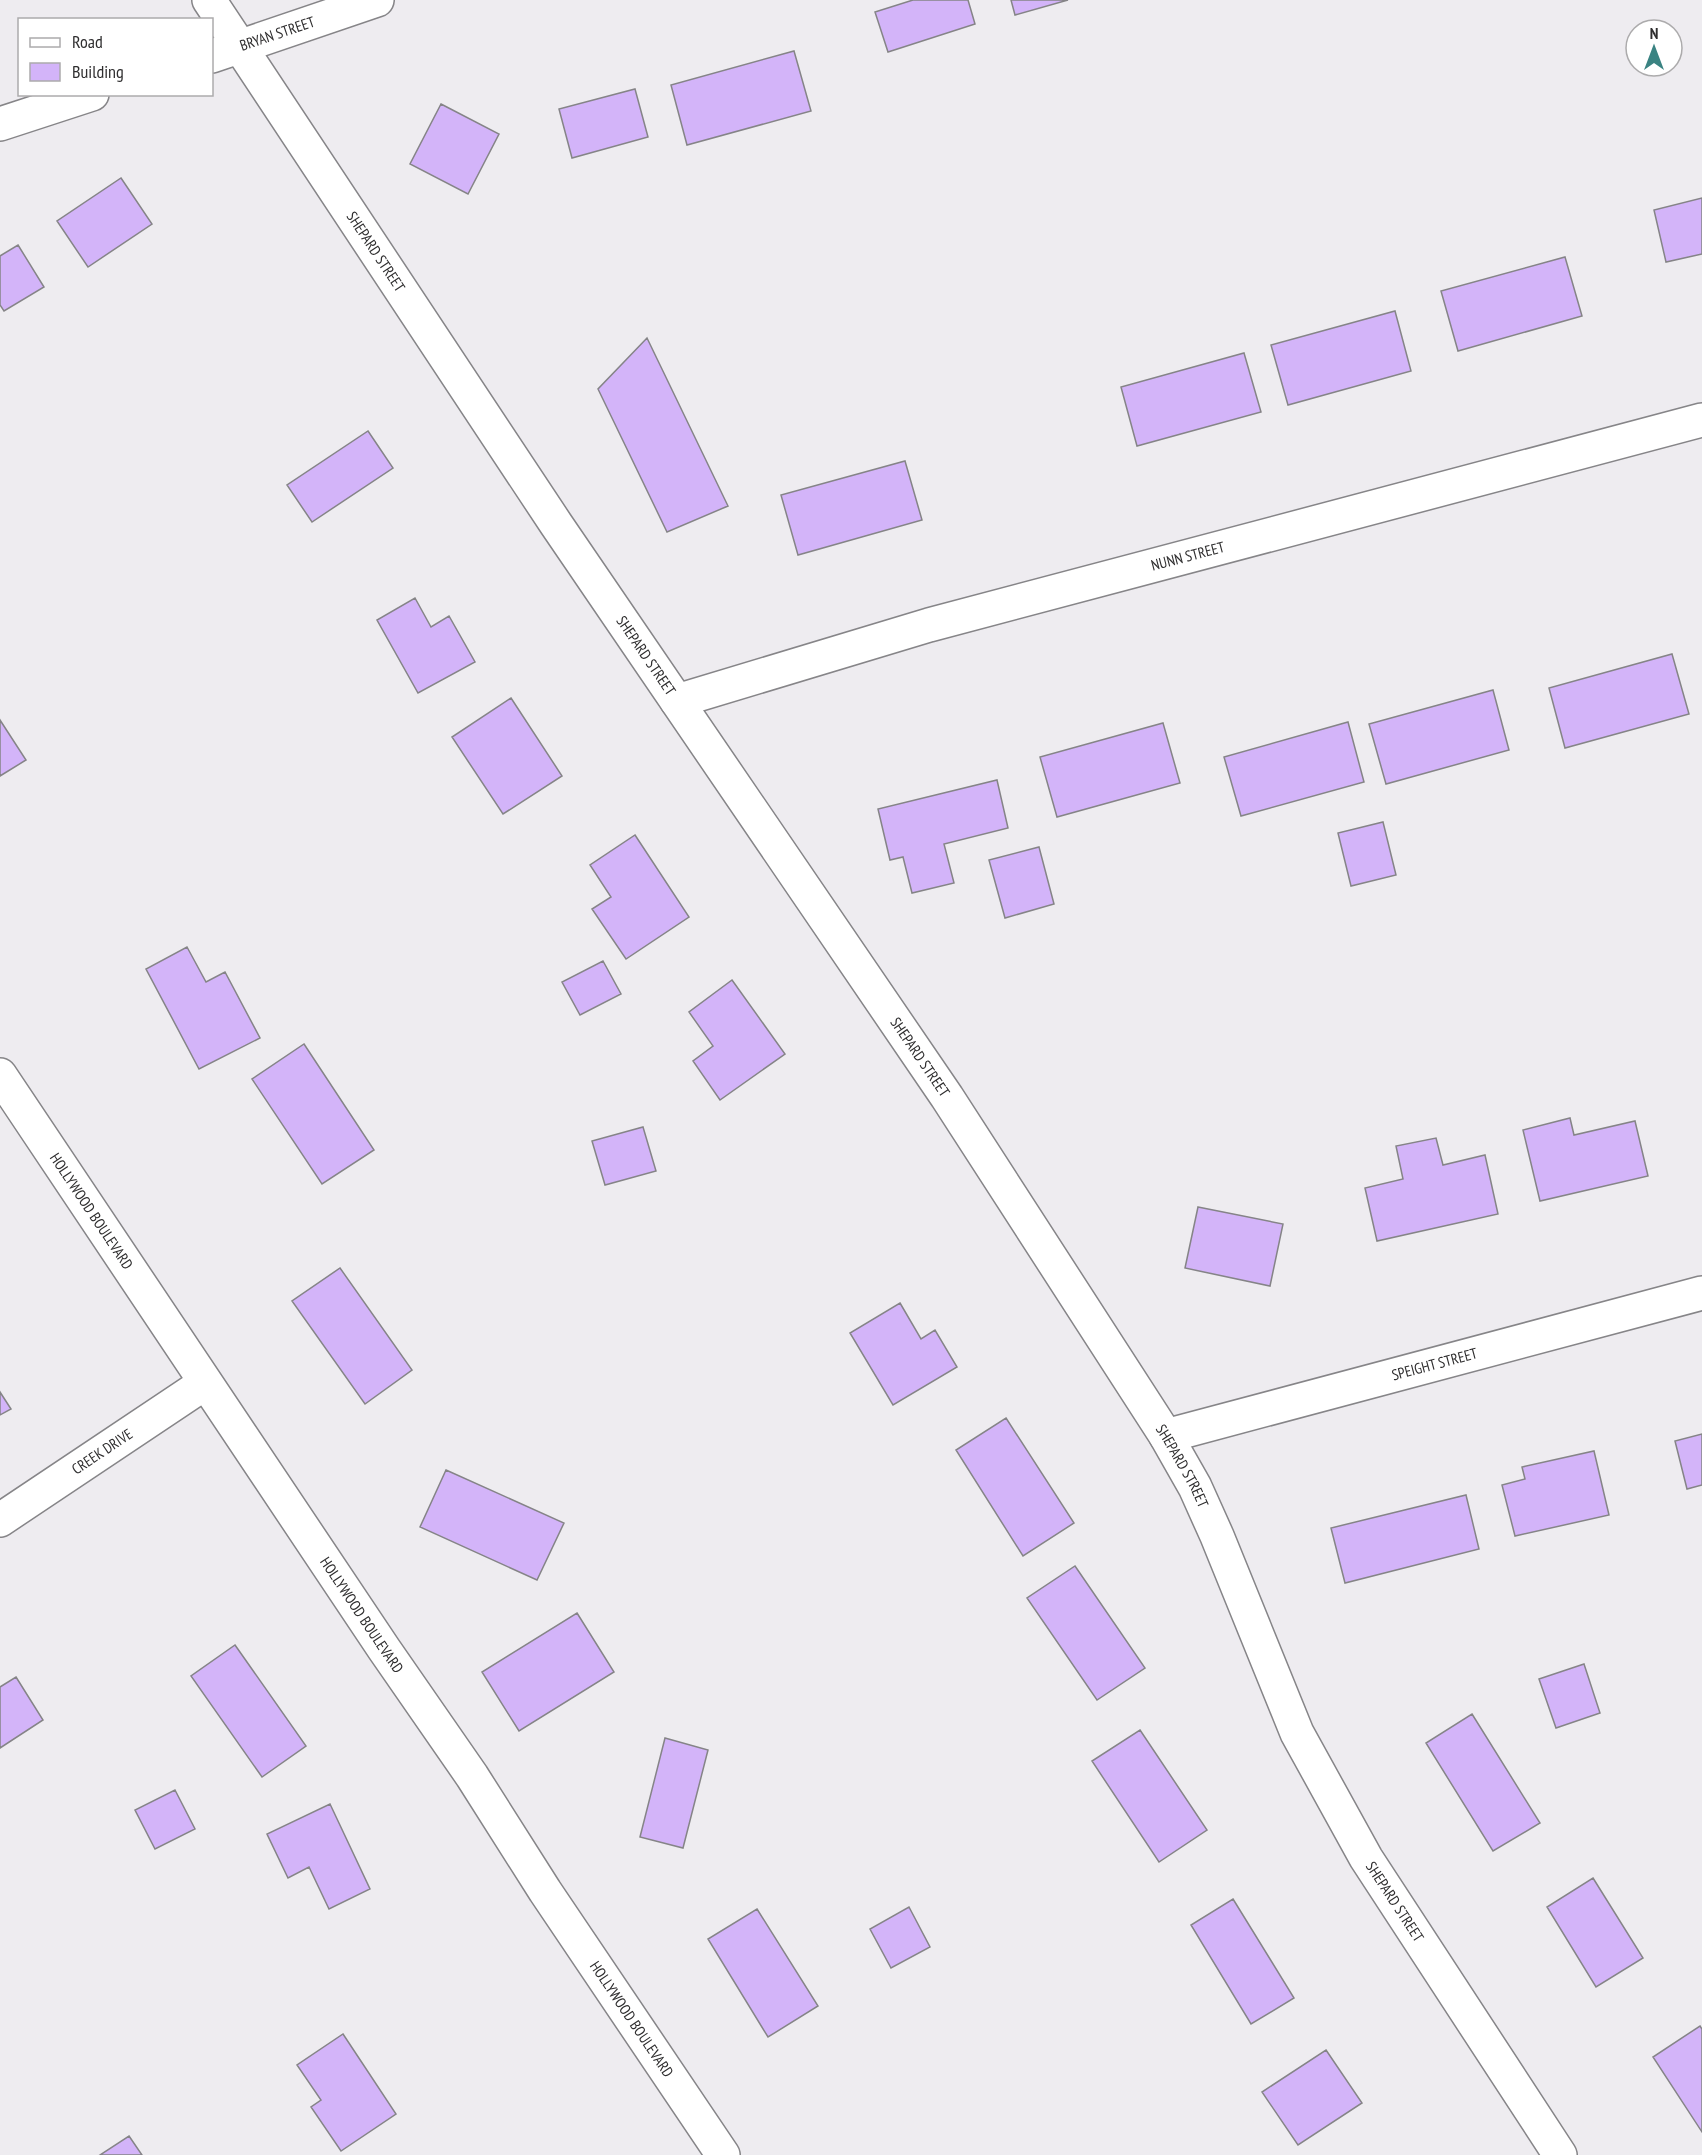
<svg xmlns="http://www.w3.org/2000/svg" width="1702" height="2155" font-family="'PT Sans Narrow',sans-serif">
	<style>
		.building { fill: #d3b4f9; stroke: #858487; stroke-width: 1.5 }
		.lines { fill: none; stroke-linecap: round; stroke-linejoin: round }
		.minor-casing { stroke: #868588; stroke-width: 36 }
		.minor { stroke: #fff; stroke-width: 33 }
		.labels { text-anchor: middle; stroke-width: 5; stroke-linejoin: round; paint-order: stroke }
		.street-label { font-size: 15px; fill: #2f2e2f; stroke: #fff }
	</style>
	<rect width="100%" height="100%" fill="#eeecf0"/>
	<path class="building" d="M913,0H968L975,24L888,52L875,12Z
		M1011,0H1068L1015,15Z
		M794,51L811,111L687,145L671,85Z
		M635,89L648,137L572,158L559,109Z
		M441,104L499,134L468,194L410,164Z
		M121,178L152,224L88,267L57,221Z
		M1702,198V254L1666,262L1654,210Z
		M18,245L44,287L4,311L0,305V256Z
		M1565,257L1582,316L1458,351L1441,291Z
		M1395,311L1411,371L1288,405L1271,345Z
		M647,338L728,506L667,532L598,389Z
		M1244,353L1261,412L1137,446L1121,387Z
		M368,431L393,468L312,522L287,485Z
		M905,461L922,520L798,555L781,495Z
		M415,598L431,627L449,616L475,662L418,693L377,620Z
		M1672,654L1689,714L1565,748L1549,688Z
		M1493,690L1509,750L1386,784L1369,724Z
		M511,698L562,776L503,814L452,737Z
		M0,720L26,760L0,776Z
		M1348,722L1364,782L1241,816L1224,757Z
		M1163,723L1180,783L1057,817L1040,757Z
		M997,780L1008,828L944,844L954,883L912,893L903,857L890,860L878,809Z
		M1383,822L1396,875L1351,886L1338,833Z
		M635,835L689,917L626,959L592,909L611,897L590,865Z
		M1039,847L1054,904L1005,918L989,860Z
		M187,947L206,982L225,972L260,1038L199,1069L146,969Z
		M603,961L621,994L580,1015L562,982Z
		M732,980L785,1054L720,1100L693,1061L713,1046L689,1012Z
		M304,1044L374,1150L322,1184L252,1079Z
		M1570,1118L1574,1135L1635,1121L1648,1176L1540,1201L1523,1130Z
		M643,1127L656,1171L605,1185L592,1141Z
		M1436,1138L1443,1165L1485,1155L1498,1214L1377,1241L1365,1188L1403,1179L1396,1146Z
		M1198,1207L1283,1224L1270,1286L1185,1268Z
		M340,1268L412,1370L365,1404L292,1301Z
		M900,1303L921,1339L935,1330L957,1367L893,1405L850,1333Z
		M0,1392L11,1409L0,1415Z
		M1006,1418L1074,1523L1023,1556L956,1450Z
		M1702,1434V1485L1687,1489L1675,1441Z
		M1594,1451L1609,1515L1515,1536L1502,1485L1525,1479L1522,1467Z
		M446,1470L564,1523L537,1580L420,1527Z
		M1466,1495L1479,1549L1345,1583L1331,1528Z
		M1075,1566L1145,1668L1097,1700L1027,1598Z
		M577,1613L614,1672L519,1731L482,1672Z
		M235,1645L306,1746L262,1777L191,1676Z
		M1584,1664L1600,1713L1556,1728L1539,1679Z
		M16,1677L43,1720L0,1748V1687Z
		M1472,1714L1540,1823L1493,1851L1426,1743Z
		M1140,1730L1207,1830L1159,1862L1092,1761Z
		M665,1738L708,1750L683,1848L640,1837Z
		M175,1790L195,1829L155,1849L135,1810Z
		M330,1804L370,1889L329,1909L309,1867L288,1878L267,1834Z
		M1593,1878L1643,1958L1596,1987L1547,1907Z
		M1233,1899L1294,1998L1251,2024L1191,1925Z
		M909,1907L930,1947L891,1968L870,1929Z
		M757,1909L818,2006L768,2037L708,1939Z
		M1700,2026L1702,2029V2132L1653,2057Z
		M343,2034L396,2114L341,2151L311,2107L321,2100L297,2065Z
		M1326,2050L1362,2103L1298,2145L1262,2092Z
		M129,2136L142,2155H100Z"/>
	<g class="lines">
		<defs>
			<g id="minor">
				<path id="s1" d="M209,0L556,524L947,1097L1166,1436L1195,1487L1217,1536L1297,1733L1366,1858L1560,2155"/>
				<path id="s2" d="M212,56L377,0"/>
				<path d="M0,124L92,94"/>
				<path id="s3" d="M677,701L929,625L1702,420"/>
				<path id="s4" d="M0,1075L384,1649L472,1776L545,1891L723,2155"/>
				<path id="s5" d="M1166,1436L1702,1293"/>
				<path id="s6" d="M0,1520L205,1383"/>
			</g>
		</defs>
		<use href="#minor" class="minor-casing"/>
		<use href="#minor" class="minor"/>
	</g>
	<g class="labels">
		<g class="street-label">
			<text dy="5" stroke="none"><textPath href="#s2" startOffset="69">BRYAN STREET</textPath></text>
			<text dy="5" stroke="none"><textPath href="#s1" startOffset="302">SHEPARD STREET</textPath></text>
			<text dy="5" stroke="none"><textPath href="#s3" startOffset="531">NUNN STREET</textPath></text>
			<text dy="5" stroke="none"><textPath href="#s1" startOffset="788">SHEPARD STREET</textPath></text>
			<text dy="5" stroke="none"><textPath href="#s1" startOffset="1274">SHEPARD STREET</textPath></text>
			<text dy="5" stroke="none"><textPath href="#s4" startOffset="164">HOLLYWOOD BOULEVARD</textPath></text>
			<text dy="5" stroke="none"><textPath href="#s5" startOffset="278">SPEIGHT STREET</textPath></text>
			<text dy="5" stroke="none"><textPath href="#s6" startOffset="123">CREEK DRIVE</textPath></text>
			<text dy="5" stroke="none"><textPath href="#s1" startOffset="1760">SHEPARD STREET</textPath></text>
			<text dy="5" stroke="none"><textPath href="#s4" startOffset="650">HOLLYWOOD BOULEVARD</textPath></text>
			<text dy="5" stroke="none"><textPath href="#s1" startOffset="2246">SHEPARD STREET</textPath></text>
			<text dy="5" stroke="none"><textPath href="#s4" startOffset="1136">HOLLYWOOD BOULEVARD</textPath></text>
		</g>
	</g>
	<rect x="18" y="18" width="195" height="78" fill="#ffffff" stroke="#acabac" stroke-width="1.5"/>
	<rect x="30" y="38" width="30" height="9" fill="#ffffff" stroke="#acabac" stroke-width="1.5"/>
	<text x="72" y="48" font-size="18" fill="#2f2e2f">Road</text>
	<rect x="30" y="63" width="30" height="18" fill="#d3b4f9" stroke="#acabac" stroke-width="1.5"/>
	<text x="72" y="78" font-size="18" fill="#2f2e2f">Building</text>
	<g transform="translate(1654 48)"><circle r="28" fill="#ffffff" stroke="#acabac" stroke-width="1.5"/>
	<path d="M0-4.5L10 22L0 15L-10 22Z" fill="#3a8382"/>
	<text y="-9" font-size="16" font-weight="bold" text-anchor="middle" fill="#2f2e2f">N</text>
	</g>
</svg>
